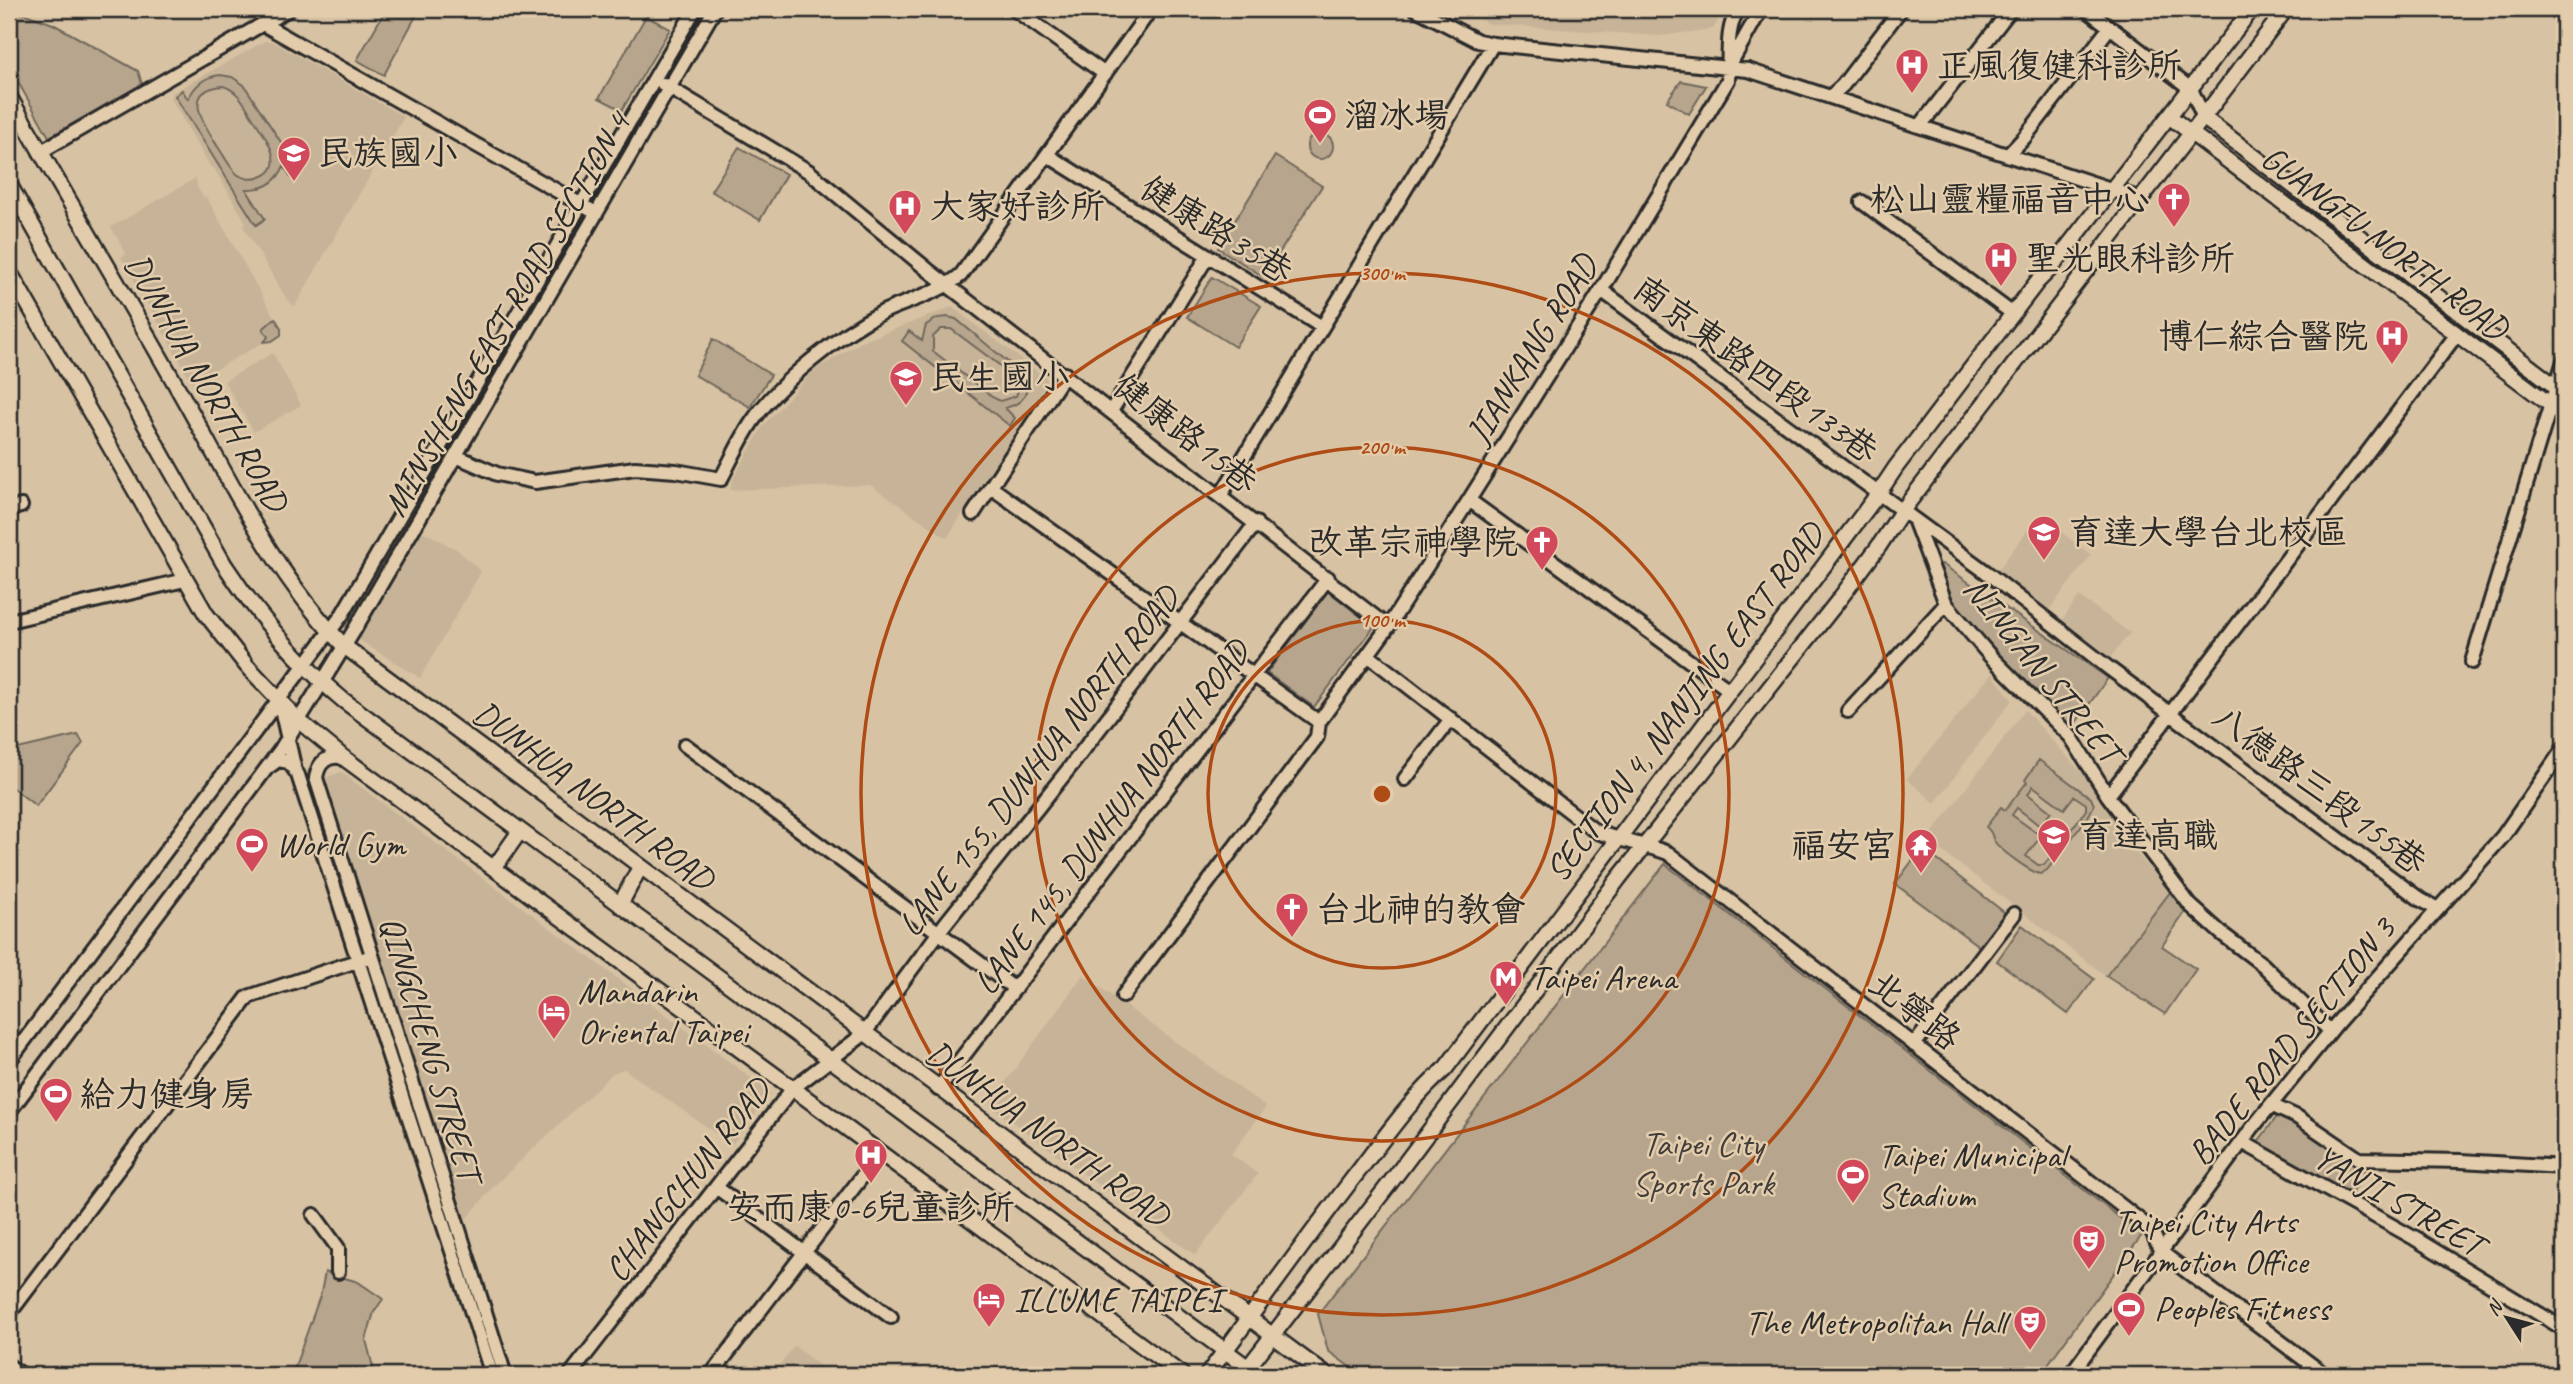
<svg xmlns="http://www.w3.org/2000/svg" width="2573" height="1384" font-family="Caveat,'LXGW WenKai TC',sans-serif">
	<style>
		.built { fill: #c7b498 }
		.green { fill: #b7a68d; stroke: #71685c; stroke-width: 2; fill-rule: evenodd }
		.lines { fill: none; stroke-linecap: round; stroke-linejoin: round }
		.minor-casing { stroke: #2b2b2b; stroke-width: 18 }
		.major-casing { stroke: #2b2b2b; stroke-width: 19 }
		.minor { stroke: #e2ccab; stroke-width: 12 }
		.major { stroke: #e2ccab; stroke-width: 14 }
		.ring { fill: none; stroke: #af4b15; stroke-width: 3.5 }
		.labels { text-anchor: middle; stroke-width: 5; stroke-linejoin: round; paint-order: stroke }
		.poi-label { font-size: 35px; fill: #2b2b2b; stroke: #e2ccab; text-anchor: start }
		.street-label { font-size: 35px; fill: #2b2b2b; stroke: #e2ccab }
		.park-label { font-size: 35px; fill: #403d3a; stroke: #e2ccab }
		.centre { fill: #af4b15; stroke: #e2ccab; stroke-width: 3.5 }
		.ring-label { font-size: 21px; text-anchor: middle; font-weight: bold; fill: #af4b15; stroke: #e2ccab; stroke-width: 5; stroke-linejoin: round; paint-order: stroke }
	</style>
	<rect width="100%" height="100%" fill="#d7c2a3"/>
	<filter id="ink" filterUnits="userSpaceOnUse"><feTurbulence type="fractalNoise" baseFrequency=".0143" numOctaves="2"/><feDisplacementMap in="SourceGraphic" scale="14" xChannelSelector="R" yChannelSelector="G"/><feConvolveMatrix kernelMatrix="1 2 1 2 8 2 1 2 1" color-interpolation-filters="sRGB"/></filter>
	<g filter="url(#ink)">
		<path class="built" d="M1457,9H1725L1713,29L1659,36L1489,24Z
			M265,41H272L404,117L295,306L287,300L243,226L246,223L231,197L213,167L211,168L171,99L172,93Z
			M196,178L197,186L203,197L207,198L282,331L272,341L264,342L192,383L121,257L126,254L111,227Z
			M952,307L1049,380L947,538L870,485L730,490L733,479L763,426L814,370L861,342Z
			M273,353L301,405L254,432L224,381Z
			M2039,515L2091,555L2049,610L1998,570Z
			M422,531L458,550L481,572L420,678L359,640Z
			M2079,596L2130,633L2109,659L2061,622Z
			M1992,673L2012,700L1935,803L1907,779Z
			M2025,710L2122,817L2113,828L2171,891L2106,976L1927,840Z
			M341,772L771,1093L732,1145L624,1069L613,1073L493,1187L463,1223L420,1076L321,779Z
			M1083,975L1266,1107L1231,1154L1258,1174L1195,1255L989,1105Z
			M794,1346L831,1374L830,1375H785L777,1369Z"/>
		<path class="green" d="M386,9H401L416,16L384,75L357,60Z
			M17,11L53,24L138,71L142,84L49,137L9,66V14Z
			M646,16L670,29L622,110L599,98Z
			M220,75L232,77L244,85L297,167L291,177L284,166C277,182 264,190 246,189L265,219L256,225L175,96L182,90L188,99C195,85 204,77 220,75ZM223,86C240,91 246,107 255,121C265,136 290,170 257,178C250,180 242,178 237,174C229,167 224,155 218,147C205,126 179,90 223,86Z
			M1681,81L1706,86L1689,114L1667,101Z
			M1307 146a13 13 0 1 1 26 0a13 13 0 1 1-26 0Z
			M739,147L786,174L760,220L711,191Z
			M1275,156L1322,186L1264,277L1218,248Z
			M1212,277L1261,306L1235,347L1187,317Z
			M948,317L956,319L1026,377C1030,396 1021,404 1005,408L1015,418L1010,426L902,341L909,331L922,341L926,325L938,318ZM941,329H951L1010,373L1019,388L1016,396L1000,401L992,397L933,351V337Z
			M275,318L281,328V335L272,341L264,342L268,337L263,329Z
			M713,339L771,375L750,407L695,375Z
			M1942,564L2108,678L2072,728L2024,681L1969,621L1953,602L1938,566Z
			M1328,591L1374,627L1314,707L1267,673Z
			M78,735L83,743L36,806L9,785V751Z
			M2039,760L2091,798L2094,805L2088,817L2047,870L2040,874C2030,872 2000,850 1994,841C1991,835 1993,832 1986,827L2001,807L2005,810L2027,782L2025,780ZM2033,786L2064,809L2074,796L2086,804V810L2044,865H2038L2026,856L2041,836L2012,815L2017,808L2040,826L2051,812L2028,794Z
			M1922,848L2005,913L1980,947L1895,884Z
			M1665,864L2142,1235L2040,1375H1361L1328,1351L1318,1314Z
			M2171,891L2186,911L2162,946L2196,969L2165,1014L2106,976Z
			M2022,925L2094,979L2068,1014L1997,961Z
			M2281,1115L2365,1172L2350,1195L2257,1143L2276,1118Z
			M325,1272L358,1282L383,1299L374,1312L366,1340L375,1375H292L321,1293Z"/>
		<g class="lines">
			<defs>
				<path id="minor" d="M1014,9L1105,74
					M1416,9L1478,41L1493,44L1748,70L2141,199
					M2086,9L2191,89L2204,118
					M263,24L596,213
					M1729,66L1761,9
					M663,84L808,171L928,270L1388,627
					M1830,97L1843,85L1901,9
					M1920,126L2011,9
					M40,152L289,9
					M1047,155L1322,327
					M2008,155L2024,138L2110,27
					M1862,202L2013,314
					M1601,290L1986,572L2110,669L2335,836L2421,900L2438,909
					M1111,411L1208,256
					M456,456L497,474L535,482L635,468L676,471L721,479C731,460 740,440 752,422C779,382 840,334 883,312C909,300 939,293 961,275L1151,9
					M992,488L1319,722
					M1221,495L1493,44
					M1469,500L1729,690
					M9,509L21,506
					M973,514L1065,374
					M1915,522L1946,604L1991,657L2071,737L2108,796L2190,905L2221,933L2263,965L2330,1031
					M9,621L185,580
					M1369,656L1595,831C1619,841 1644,844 1668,853L2151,1229L2161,1252L2325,1375
					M2472,662L2564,361
					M279,700L294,766
					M1848,711L1946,604
					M685,745L1015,989
					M344,758C328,753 318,763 316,778L505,1375
					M270,766L278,760L289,762L298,775L492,1375
					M1405,779L1451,719
					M2108,796L2457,334
					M1123,996L1317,737L1319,722L1388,627L1469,500L1605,284L1728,80C1730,55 1725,31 1738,9
					M1914,1045L2014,914
					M9,1061L342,615L695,9
					M938,1089L1328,578
					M2271,1105L2297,1117L2359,1159L2461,1161L2564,1167
					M9,1112L281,749L355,629L715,9
					M2242,1142L2414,1238L2564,1329
					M716,1187L891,1317
					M314,1215L338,1248V1272
					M9,1314L248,997L366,958
					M9,1366L22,1375
					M570,1375L793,1088L864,1034L945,924L1071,766L1256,523
					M711,1375L880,1153
					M2070,1375L2253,1127L2337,1023L2503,836L2564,748"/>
				<path id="major" d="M9,96C65,196 125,294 181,394C231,482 273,573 344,646L1326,1375
					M2170,117L2564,415
					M2204,118L2564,393
					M9,184L224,564C256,613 297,662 343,700L1258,1375
					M9,271L206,614L247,666L299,721L344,758L1182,1375
					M494,868L520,831
					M620,905L640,867
					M1243,1374L1400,1170L1619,878L1838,601L1879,546L1902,511L2286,9
					M1207,1375C1259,1306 1308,1236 1361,1168C1387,1134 1413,1097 1445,1069L1878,494L1896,467L2037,282L2051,268L2252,9"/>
			</defs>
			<use href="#minor" class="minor-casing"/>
			<use href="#major" class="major-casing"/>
			<use href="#minor" class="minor"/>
			<use href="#major" class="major"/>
		</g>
	</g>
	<g class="ring">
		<circle cx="1382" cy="794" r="174"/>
		<circle cx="1382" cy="794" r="347"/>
		<circle cx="1382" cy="794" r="521"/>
	</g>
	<defs>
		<symbol id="hospital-pin" viewBox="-11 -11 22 30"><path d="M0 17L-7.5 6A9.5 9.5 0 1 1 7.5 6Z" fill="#d1495b" stroke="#e2ccab"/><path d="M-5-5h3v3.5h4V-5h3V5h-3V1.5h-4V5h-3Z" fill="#fff"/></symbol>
		<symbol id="stadium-pin" viewBox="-11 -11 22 30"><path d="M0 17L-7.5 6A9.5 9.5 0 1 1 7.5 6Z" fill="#d1495b" stroke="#e2ccab"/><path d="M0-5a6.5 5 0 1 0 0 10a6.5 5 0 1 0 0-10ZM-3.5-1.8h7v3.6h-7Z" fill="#fff"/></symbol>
		<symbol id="school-pin" viewBox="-11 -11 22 30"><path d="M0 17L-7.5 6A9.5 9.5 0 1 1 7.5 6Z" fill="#d1495b" stroke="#e2ccab"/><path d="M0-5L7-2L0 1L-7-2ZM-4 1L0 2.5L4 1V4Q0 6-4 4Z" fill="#fff"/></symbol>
		<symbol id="church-pin" viewBox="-11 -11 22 30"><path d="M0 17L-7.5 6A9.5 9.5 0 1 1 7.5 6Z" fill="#d1495b" stroke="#e2ccab"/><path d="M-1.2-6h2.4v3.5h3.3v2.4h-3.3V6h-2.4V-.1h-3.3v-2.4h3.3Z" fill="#fff"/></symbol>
		<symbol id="university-pin" viewBox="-11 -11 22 30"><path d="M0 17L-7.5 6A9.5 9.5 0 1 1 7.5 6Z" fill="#d1495b" stroke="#e2ccab"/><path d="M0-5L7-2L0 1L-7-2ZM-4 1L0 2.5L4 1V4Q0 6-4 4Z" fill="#fff"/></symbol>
		<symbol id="temple-pin" viewBox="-11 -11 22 30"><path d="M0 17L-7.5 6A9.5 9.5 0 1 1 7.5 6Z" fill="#d1495b" stroke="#e2ccab"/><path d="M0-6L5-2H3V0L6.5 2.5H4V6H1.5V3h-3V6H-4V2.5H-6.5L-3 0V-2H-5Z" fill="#fff"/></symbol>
		<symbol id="metro-pin" viewBox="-11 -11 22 30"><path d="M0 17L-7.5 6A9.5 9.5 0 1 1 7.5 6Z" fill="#d1495b" stroke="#e2ccab"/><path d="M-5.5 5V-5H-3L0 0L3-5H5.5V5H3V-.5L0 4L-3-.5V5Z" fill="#fff"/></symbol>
		<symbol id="hotel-pin" viewBox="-11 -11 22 30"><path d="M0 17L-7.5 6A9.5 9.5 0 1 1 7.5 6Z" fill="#d1495b" stroke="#e2ccab"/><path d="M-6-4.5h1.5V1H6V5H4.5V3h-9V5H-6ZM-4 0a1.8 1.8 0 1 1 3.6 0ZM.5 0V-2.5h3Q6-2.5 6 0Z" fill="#fff"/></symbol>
		<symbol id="theatre-pin" viewBox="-11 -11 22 30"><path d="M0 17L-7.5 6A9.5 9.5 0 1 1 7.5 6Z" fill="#d1495b" stroke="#e2ccab"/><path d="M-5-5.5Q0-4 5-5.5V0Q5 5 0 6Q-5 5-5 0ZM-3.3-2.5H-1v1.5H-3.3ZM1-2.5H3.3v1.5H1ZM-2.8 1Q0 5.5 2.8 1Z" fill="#fff"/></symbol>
	</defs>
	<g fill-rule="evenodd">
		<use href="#hospital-pin" x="1893" y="46" width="38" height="52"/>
		<use href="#stadium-pin" x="1301" y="96" width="38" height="52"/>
		<use href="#school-pin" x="275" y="134" width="38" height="52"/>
		<use href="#church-pin" x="2155" y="180" width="38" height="52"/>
		<use href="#hospital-pin" x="886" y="187" width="38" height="52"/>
		<use href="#hospital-pin" x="1982" y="239" width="38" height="52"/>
		<use href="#hospital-pin" x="2373" y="317" width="38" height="52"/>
		<use href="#school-pin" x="887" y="358" width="38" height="52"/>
		<use href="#university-pin" x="2025" y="513" width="38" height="52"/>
		<use href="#church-pin" x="1523" y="523" width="38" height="52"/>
		<use href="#school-pin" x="2035" y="816" width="38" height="52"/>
		<use href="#stadium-pin" x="233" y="825" width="38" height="52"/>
		<use href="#temple-pin" x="1902" y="826" width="38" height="52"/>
		<use href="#church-pin" x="1273" y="890" width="38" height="52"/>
		<use href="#metro-pin" x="1487" y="958" width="38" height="52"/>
		<use href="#hotel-pin" x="535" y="992" width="38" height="52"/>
		<use href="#stadium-pin" x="37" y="1075" width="38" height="52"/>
		<use href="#hospital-pin" x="852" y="1136" width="38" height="52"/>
		<use href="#stadium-pin" x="1834" y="1156" width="38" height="52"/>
		<use href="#theatre-pin" x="2070" y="1222" width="38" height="52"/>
		<use href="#hotel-pin" x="970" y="1280" width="38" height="52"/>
		<use href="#stadium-pin" x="2110" y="1289" width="38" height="52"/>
		<use href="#theatre-pin" x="2011" y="1303" width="38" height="52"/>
	</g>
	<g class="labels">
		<g class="poi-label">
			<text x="1937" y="77">正風復健科診所</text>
			<text x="1344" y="127">溜冰場</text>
			<text x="318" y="165">民族國小</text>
			<text x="2150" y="211" text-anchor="end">松山靈糧福音中心</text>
			<text x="930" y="218">大家好診所</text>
			<text x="2025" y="270">聖光眼科診所</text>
			<text x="2368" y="348" text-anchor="end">博仁綜合醫院</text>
			<text x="930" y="389">民生國小</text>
			<text x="2068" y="544">育達大學台北校區</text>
			<text x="1518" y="554" text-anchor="end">改革宗神學院</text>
			<text x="2078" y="847">育達高職</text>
			<text x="276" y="856">World Gym</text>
			<text x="1896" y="857" text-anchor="end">福安宮</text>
			<text x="1316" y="921">台北神的教會</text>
			<text x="1530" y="989">Taipei Arena</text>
			<text x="578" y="1003">Mandarin<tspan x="578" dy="40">Oriental Taipei</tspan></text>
			<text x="80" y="1106">給力健身房</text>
			<text x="1878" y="1167">Taipei Municipal<tspan x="1878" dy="40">Stadium</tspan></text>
			<text x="871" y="1219" text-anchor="middle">安而康0-6兒童診所</text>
			<text x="2114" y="1233">Taipei City Arts<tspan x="2114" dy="40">Promotion Office</tspan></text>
			<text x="1014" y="1311">ILLUME TAIPEI</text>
			<text x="2154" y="1320">Peoples Fitness</text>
			<text x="2006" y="1334" text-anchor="end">The Metropolitan Hall</text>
		</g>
		<g class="street-label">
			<text transform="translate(1217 229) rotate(32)" y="12">健康路35巷</text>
			<text transform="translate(2385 242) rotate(37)" y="12">GUANGFU NORTH ROAD</text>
			<text transform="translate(506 314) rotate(-60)" y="12">MINSHENG EAST ROAD SECTION 4</text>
			<text transform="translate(1531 349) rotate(-58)" y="12">JIANKANG ROAD</text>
			<text transform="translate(1756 369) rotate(36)" y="12">南京東路四段133巷</text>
			<text transform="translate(207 382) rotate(60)" y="12">DUNHUA NORTH ROAD</text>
			<text transform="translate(1186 433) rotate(38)" y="12">健康路15巷</text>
			<text transform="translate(2043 669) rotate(51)" y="12">NING'AN STREET</text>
			<text transform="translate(1684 702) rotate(-53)" y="12">SECTION 4, NANJING EAST ROAD</text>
			<text transform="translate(1038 761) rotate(-52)" y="12">LANE 155, DUNHUA NORTH ROAD</text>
			<text transform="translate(2320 789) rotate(37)" y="12">八德路三段155巷</text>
			<text transform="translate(594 795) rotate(37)" y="12">DUNHUA NORTH ROAD</text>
			<text transform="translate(1111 817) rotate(-53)" y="12">LANE 145, DUNHUA NORTH ROAD</text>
			<text transform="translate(1915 1010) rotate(38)" y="12">北寧路</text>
			<text transform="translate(2291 1041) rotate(-51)" y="12">BADE ROAD SECTION 3</text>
			<text transform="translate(431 1048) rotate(73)" y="12">QINGCHENG STREET</text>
			<text transform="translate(1048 1133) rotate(36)" y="12">DUNHUA NORTH ROAD</text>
			<text transform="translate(687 1180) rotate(-52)" y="12">CHANGCHUN ROAD</text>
			<text transform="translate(2399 1200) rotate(30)" y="12">YANJI STREET</text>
		</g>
		<g class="park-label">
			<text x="1703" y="1155">Taipei City<tspan x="1703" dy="40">Sports Park</tspan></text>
		</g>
	</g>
	<circle cx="1382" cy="794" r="10" class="centre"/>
	<g class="ring-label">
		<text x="1382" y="280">300 m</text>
		<text x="1382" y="454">200 m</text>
		<text x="1382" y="627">100 m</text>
	</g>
	<rect width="2573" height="1384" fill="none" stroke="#e2ccab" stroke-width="35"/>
	<rect x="18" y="18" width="2538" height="1349" fill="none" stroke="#2b2b2b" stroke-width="2.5" filter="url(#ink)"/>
	<g transform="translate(2507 1318) rotate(306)" stroke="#e2ccab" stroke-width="5" paint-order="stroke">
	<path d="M0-5L12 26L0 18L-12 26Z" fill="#2b2b2b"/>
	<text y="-10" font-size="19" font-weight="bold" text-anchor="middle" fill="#2b2b2b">N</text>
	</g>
</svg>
